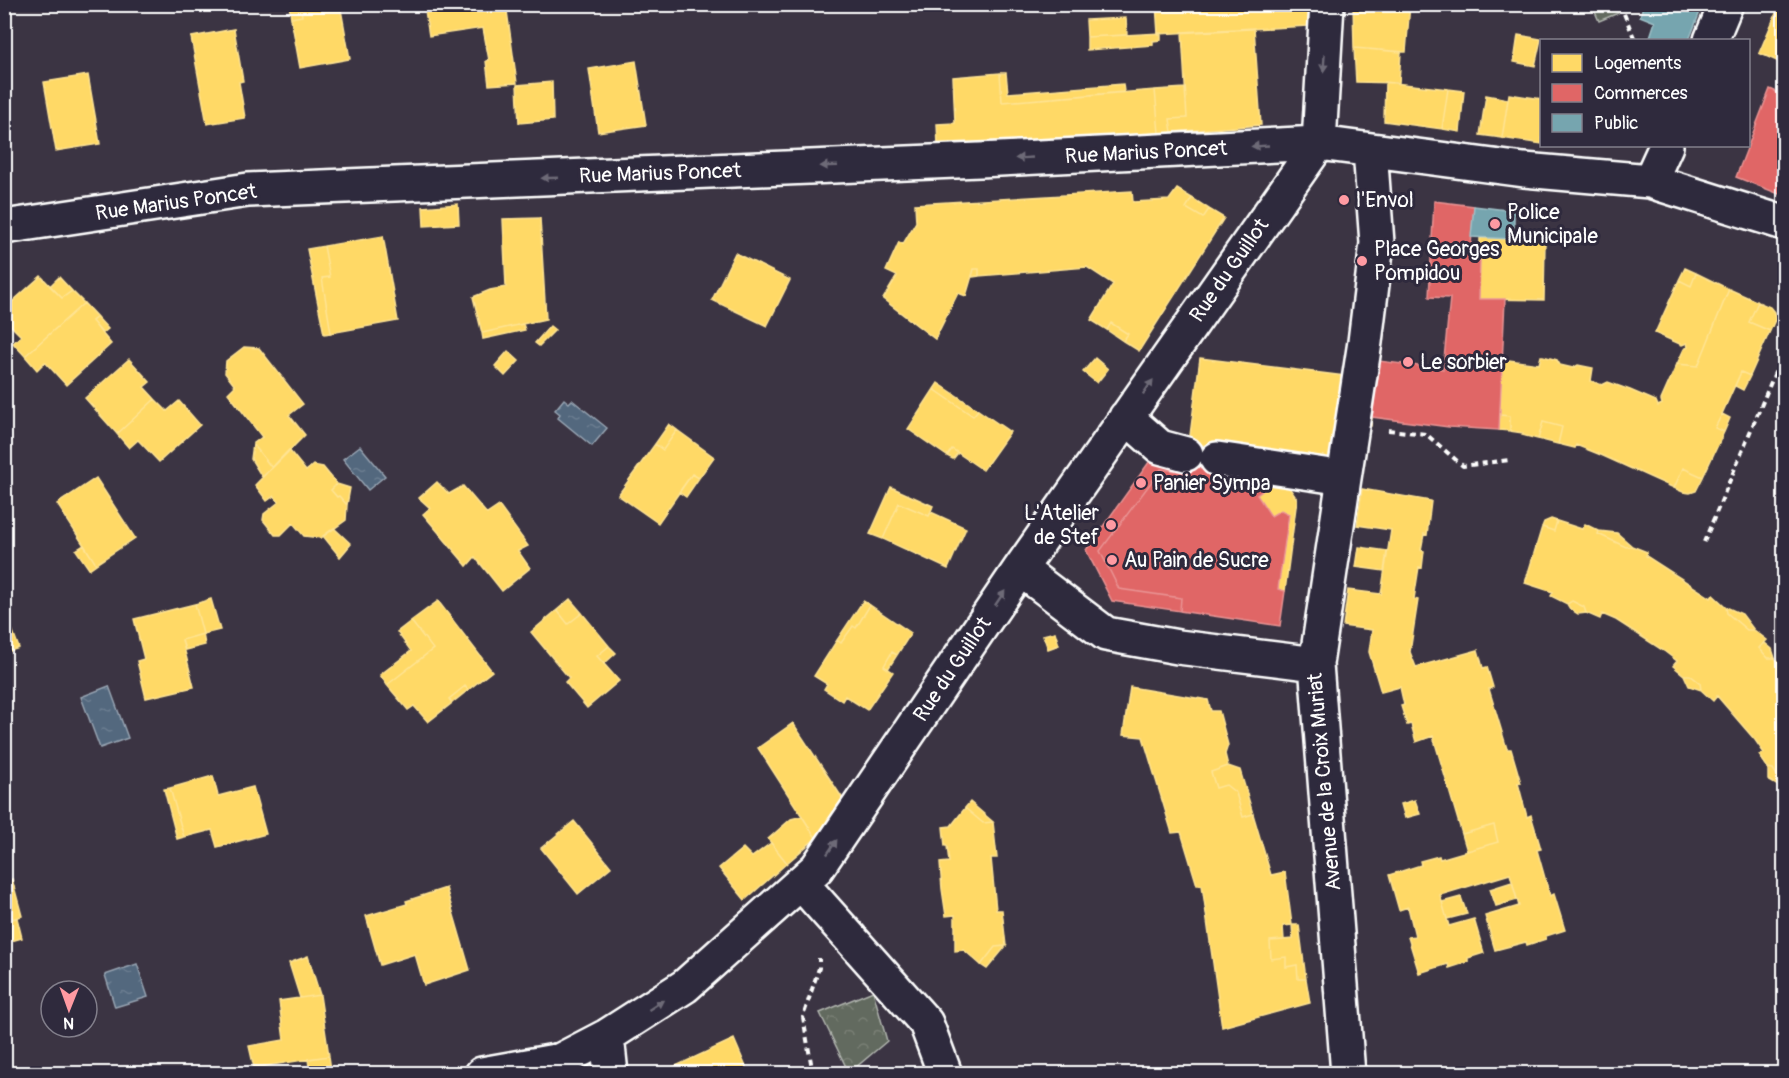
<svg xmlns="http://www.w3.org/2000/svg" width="1789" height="1078" font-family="Pangolin,sans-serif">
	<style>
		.park { fill: url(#park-crowns); stroke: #b0b4ae; stroke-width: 1.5 }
		.water { fill: url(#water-ripples); stroke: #97a4b2; stroke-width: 1.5 }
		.homes { fill: #ffd966; stroke: #ffe494; stroke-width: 1.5 }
		.shops { fill: #e06666; stroke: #e99494; stroke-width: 1.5 }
		.public { fill: #76a5af; stroke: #9fc0c7; stroke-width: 1.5 }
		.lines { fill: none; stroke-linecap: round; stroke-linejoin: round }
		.minor-casing { stroke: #fff; stroke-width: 38 }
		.path { stroke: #fff; stroke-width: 4; stroke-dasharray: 6 4.5; stroke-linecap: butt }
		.minor { stroke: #2f2a3d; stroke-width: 33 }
		.oneway { fill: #6d6a77 }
		.poi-dot { fill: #ff9aa2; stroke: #2f2a3d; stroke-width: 2 }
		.labels { text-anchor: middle; stroke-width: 6; stroke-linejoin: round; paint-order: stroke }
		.street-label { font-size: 21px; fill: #fff; stroke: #2f2a3d }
		.poi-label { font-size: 21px; fill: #fff; stroke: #2f2a3d; text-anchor: start }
	</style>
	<defs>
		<pattern id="park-crowns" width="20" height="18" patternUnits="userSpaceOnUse" patternTransform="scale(1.5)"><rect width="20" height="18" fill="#626a5e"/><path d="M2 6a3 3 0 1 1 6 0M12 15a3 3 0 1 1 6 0" fill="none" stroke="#7a8076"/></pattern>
		<pattern id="water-ripples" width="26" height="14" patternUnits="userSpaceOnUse" patternTransform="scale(1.5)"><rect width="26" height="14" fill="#52677e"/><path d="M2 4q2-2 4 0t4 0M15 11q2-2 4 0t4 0" fill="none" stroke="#6c7e91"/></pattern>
	</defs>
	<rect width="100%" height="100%" fill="#3b3443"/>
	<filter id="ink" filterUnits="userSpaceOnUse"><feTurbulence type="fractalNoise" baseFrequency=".0167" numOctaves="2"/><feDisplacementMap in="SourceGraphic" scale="12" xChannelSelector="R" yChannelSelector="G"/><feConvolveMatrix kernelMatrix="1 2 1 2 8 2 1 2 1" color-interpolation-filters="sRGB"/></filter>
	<g filter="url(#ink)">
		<path class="park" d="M1592,5H1614L1618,13L1599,21Z
			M873,991L887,1041L849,1073L820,1013Z"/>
		<path class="water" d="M564,399L569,403L572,400L607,428L592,446L558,418L560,414L555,410Z
			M360,446L385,476L368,490L343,459Z
			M109,686L128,738L100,748L81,697Z
			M137,964L148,997L115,1007L105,975Z"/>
		<path class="homes" d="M289,4H300L302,16L291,18Z
			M300,4H340L350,59L300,68L291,18L302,16Z
			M424,4H506L517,83L489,85L486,61L489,60L483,28L429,36Z
			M1156,4H1311L1308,26L1158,34Z
			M1353,4H1410L1406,52L1354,48Z
			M1780,4H1784V64L1759,53Z
			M1126,18L1127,35L1087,37L1086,20Z
			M1254,28L1261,125L1172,132L1170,119L1187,118L1182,32Z
			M234,29L243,81L239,82L245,118L207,124L191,37Z
			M1161,33V40L1153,41V45L1087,50V37Z
			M1518,35L1541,39L1535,66L1514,62Z
			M1354,48L1401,52L1399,83L1356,82Z
			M636,61L646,125L598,132L589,69Z
			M1000,73H1006L1008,93L1123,84L1124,92L1002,102Z
			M1000,73L1002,102L1155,90L1159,133L938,146L937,124L955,123L953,77Z
			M88,75L100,144L56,151L44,82Z
			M552,82L553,120L519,123L517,85Z
			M1385,82L1448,89L1442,129L1384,121Z
			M1185,88L1187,118L1170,119L1172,132L1159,133L1155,90Z
			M1448,89L1464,91L1460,132L1442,129Z
			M1509,94L1542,99V144L1502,138Z
			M1486,95L1508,99L1502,138L1480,135Z
			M1177,189L1192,198L1186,208L1203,218L1209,209L1224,218L1139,351L1123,341L1128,334L1111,323L1107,330L1091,320L1113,284L1087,267L979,276V269H974L966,296L958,293L935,339L883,299L897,276L886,271L899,242L903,244L916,222L915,204L1132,191L1133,202L1169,200Z
			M1192,198L1209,209L1203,218L1186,208Z
			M458,204L459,224L424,226L423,207Z
			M540,218L546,319L482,333L473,297L490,290L506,287L503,219Z
			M383,236L398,321L331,333L322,278L330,277L324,246Z
			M1480,238L1545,241L1544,300L1479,299Z
			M324,246L330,277L322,278L331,333L324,334L307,249Z
			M735,253L790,280L767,326L712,300Z
			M1685,268L1696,273L1691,286L1679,280Z
			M974,269H979V276L972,277Z
			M1696,273L1729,289L1698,366L1677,364L1684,349L1688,347L1687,343L1682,345L1655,333L1679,280L1691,286Z
			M41,276L62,298L72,291L84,303L25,356L13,343L21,336L4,319V309Z
			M59,277L72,291L62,298L50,286Z
			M1729,289L1758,302L1749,322L1770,331L1750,376L1741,372L1722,414L1715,428L1724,432L1703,477L1683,468L1674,488L1601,455L1576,445L1575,448L1558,444L1562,427L1543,422L1538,439L1522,435L1523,433L1510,431V416L1500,415L1502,359L1539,364L1541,356H1543L1557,360L1560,365L1573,368L1578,365L1593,368L1591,381L1602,385L1608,382L1630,390L1656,401L1658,406L1662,404L1661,400L1677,364L1698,366Z
			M1758,302L1770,307L1774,312L1775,320L1770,331L1749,322Z
			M84,303L97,317L92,321L111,344L66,385L45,362L37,370L25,356Z
			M97,317L108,329L102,334L92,321Z
			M1111,323L1128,334L1123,341L1107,330Z
			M523,324L525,330L483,339L482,333Z
			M550,326L555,330L539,346L535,343Z
			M244,347L259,348L303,404L289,415L305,435L272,468L253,444L262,437L228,393L235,386L225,373L226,361Z
			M508,351L519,361L505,376L495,366Z
			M1095,358L1108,369L1097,383L1083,372Z
			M1200,358L1377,380L1371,426L1362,425L1345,466L1189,443Z
			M129,359L150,382L144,387L155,399L117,434L85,398Z
			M1741,372L1750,376L1743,390L1735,386Z
			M938,383L978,410L973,416L934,389Z
			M934,389L973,416L978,410L1010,432L983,470L952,449L947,456L908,429Z
			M155,399L167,411L179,401L200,425L159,462L138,440L129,448L117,434Z
			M1722,414L1730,418L1724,432L1715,428Z
			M1500,415L1510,416V431L1499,430Z
			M1543,422L1562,427L1558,444L1538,439Z
			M669,424L677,430L663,450L655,444Z
			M677,430L714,457L699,478L692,474L658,523L618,495L655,444L663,450Z
			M253,444L272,468L262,477L251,459Z
			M952,449L958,453L953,459L947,456Z
			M289,450L306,471L313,465L323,467L337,484L331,490L337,497L339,496L347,505L346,520L321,538L304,536L293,523L281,535H275L263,520L264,514L279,502L274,496L267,501L255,485Z
			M1683,468L1703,477L1696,491L1690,493L1683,492L1674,488Z
			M692,474L699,478L686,497L679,492Z
			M1281,476L1297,499L1285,591L1278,589L1289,514L1281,510L1271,516L1257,495L1266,488L1264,480Z
			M96,478L135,538L96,564L57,504Z
			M437,482L449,494L463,486L487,514L499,506L528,546L518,551L530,568L502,591L475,557L467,566L423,514L430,508L419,498Z
			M337,484L350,488L347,505L339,496L337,497L331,490Z
			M891,487L933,506L929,516L899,503L883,539L870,534Z
			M1362,489L1431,501L1427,535L1424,534L1421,550L1424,551L1422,568L1419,567L1414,599L1418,600L1410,652L1416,667L1478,650L1483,668L1487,667L1493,687L1489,689L1507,749H1511L1521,783H1518L1527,817L1531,815L1541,849L1537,850L1550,896L1554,894L1565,930L1546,936V939L1527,945L1526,942L1495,950L1485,916L1519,906L1510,874L1440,895L1449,926L1474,919L1484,953L1468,958V962L1449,968L1448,964L1419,973L1408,937L1415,936L1408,907L1399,910L1389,875L1421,865L1420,861L1439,856L1440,859L1498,842L1494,825L1462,834L1433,736L1416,742L1411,724L1407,725L1401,706L1404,705L1400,687L1381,692L1369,652L1372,630L1343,626L1348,590L1381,594L1391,530L1357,525Z
			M899,503L929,516L931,512L966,528L948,569L883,539Z
			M1551,519L1557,521L1554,531L1542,527L1544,522Z
			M1557,521L1582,529L1585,524L1599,531L1598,534L1626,547L1632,546L1647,552L1646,556L1711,598L1713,595L1726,607L1727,613L1747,630H1754L1767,640L1759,648L1768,658H1775L1784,668V794L1780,787V780L1773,769L1768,768L1759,755L1764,753L1755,740L1717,696L1713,701L1701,690L1700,683L1690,675H1684L1673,666L1677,661L1664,651L1616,620L1602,614L1600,619L1586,613L1584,607L1572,601L1567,604L1551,596L1553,592L1525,583L1542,527L1554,531Z
			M334,528L351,544L340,557L323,536Z
			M1599,531L1617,533L1632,546L1626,547L1598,534Z
			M84,545L96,564L89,569L76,550Z
			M1359,547L1387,551L1384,571L1356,567Z
			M211,599L220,630L203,634L195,604Z
			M570,599L582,613L568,624L557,610Z
			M438,601L492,671L468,690L465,686L449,699L452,703L428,722L414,706L408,710L387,685L433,649L411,621Z
			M863,601L870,605L856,628L853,626L841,643L837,640Z
			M1572,601L1584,607L1586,613L1578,614L1570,609L1567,604Z
			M195,604L203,634L182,640L194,687L146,698L137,661L144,659L134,619Z
			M870,605L911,633L897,655L892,652L884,666L893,672L867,710L845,696L842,701L824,689L827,684L814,676L837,640L841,643L853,626L856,628Z
			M4,607L19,648L4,653Z
			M1726,607L1742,614L1754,630H1747L1727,613Z
			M557,610L568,624L582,613L609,646L597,656L619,681L587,708L565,682L569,678L531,632Z
			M411,621L433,649L387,685L380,675L411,651L397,632Z
			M1055,632L1059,645L1048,649L1043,635Z
			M203,634L205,645L185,650L182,640Z
			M1765,643L1772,649L1775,658H1768L1759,648Z
			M609,646L616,653L604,664L597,656Z
			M892,652L897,655L888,669L884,666Z
			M1684,675H1690L1700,683L1701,690L1689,686Z
			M465,686L468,690L452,703L449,699Z
			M1130,687L1208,700L1211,711H1219L1228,745L1225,754L1228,766L1211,772L1216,788L1226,785L1236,793L1243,817L1253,814L1271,875L1285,872L1292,925L1283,926L1284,940L1270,941L1271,959L1286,957V967L1297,965L1298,979H1306L1310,1003L1222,1027L1202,885H1197L1181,832L1172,833L1143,737L1123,735Z
			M793,723L847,805L816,838L758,748Z
			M1228,766L1240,770L1253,814L1243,817L1236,793L1226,785L1216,788L1211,772Z
			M1768,768L1773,769L1780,780V787L1768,780Z
			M213,776L218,796L253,787L266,834L217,847L212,830L184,837L170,788Z
			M170,788L184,837L177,839L164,789Z
			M1415,800L1420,814L1405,818L1401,804Z
			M970,802L993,822L983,823L965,808Z
			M965,808L983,823L993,822L997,858H991L996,910H1002L1006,946L995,947L981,965L964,950L955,951V915L946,916L942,889L940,863L949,862L947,846H945L943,827L951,826Z
			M802,816L816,838L787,863L768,839L791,819Z
			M574,821L611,867L578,894L541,848Z
			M1494,825L1498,842L1467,851L1462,834Z
			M771,843L787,863L745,900L719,868L743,848L752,857Z
			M4,847L9,863L4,864Z
			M4,870L7,881L12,879L22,916L4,921Z
			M1512,882L1517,900L1496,906L1490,889Z
			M446,888L470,970L424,985L415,954L380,965L366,916L407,904L406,901Z
			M1461,897L1467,914L1447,919L1442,902Z
			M17,918L22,938L4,943V921Z
			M1292,925H1299L1306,979H1298L1297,965L1286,967V957L1271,959L1270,941L1293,939Z
			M1006,946L987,969L981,965L995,947Z
			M308,956L320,995L300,998L289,963Z
			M320,995L329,1056L254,1068L249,1046L284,1040L279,1001Z
			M734,1039L749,1074H669L667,1070Z
			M4,1050L10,1074H4Z
			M329,1056L331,1070L310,1074L308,1059Z
			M1141,1068L1142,1074H1114V1072Z"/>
		<path class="shops" d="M1770,89L1784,95V196L1736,177Z
			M1434,201L1474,206L1470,259L1480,260L1479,299H1505L1499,430L1449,427L1372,417L1379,361L1443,369L1450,298L1429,297Z
			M1152,458L1184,462L1183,472L1161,469L1100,551L1119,589L1181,598L1180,611L1112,601L1086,550Z
			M1184,462L1213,467L1264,480L1266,488L1257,495L1271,516L1281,510L1289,514L1278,589L1285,591L1280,626L1180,611L1181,598L1119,589L1100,551L1161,469L1183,472Z"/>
		<path class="public" d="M1640,4H1703L1689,40H1660L1650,37L1655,22L1640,16L1643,6Z
			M1474,206L1514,211V239L1471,237Z"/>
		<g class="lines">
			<defs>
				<path id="minor" d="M1711,40L1726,4
					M1319,143L1327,4
					M1650,181L1666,146
					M4,227L248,190L980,160L1319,143L1524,170L1650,181L1784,223
					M1126,417L1160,447L1186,454
					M1217,459L1344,478L1365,342L1377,243L1370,150
					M1020,569L1106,634L1178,647L1316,664L1348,1074
					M1316,664L1344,478
					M801,883L926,1023L945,1074
					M607,1036L611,1074
					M482,1074L561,1060L607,1036L685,986L817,868L1020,569L1319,143"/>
			</defs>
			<use href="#minor" class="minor-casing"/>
			<path class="path" d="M1620,4L1635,40
				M1388,430L1426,434L1463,466L1509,460
				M1704,542L1784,351
				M813,1074L803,1017L819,968V958"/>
			<use href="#minor" class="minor"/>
		</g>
		<defs><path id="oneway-solid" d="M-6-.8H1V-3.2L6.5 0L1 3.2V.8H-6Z" transform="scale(1.5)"/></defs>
		<g class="oneway">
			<use href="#oneway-solid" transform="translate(1324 63) rotate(94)"/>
			<use href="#oneway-solid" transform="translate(1260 146) rotate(177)"/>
			<use href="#oneway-solid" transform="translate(1024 158) rotate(177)"/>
			<use href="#oneway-solid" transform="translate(829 166) rotate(178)"/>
			<use href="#oneway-solid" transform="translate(550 178) rotate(178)"/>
			<use href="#oneway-solid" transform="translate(1148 387) rotate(-55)"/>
			<use href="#oneway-solid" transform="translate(1000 598) rotate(-56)"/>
			<use href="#oneway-solid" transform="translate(832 847) rotate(-56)"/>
			<use href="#oneway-solid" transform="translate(656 1005) rotate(-33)"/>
		</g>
	</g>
	<g class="poi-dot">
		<circle cx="1344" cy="200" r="6"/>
		<circle cx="1495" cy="224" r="6"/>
		<circle cx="1362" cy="261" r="6"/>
		<circle cx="1408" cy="362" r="6"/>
		<circle cx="1141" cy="483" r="6"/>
		<circle cx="1111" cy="525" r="6"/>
		<circle cx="1112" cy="560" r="6"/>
	</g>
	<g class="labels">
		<g class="street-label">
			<text transform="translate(1146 152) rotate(-3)" y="7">Rue Marius Poncet</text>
			<text transform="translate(660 173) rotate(-2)" y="7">Rue Marius Poncet</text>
			<text transform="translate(176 202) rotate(-8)" y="7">Rue Marius Poncet</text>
			<text transform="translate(1229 270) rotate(-55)" y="7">Rue du Guillot</text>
			<text transform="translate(952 669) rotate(-56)" y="7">Rue du Guillot</text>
			<text transform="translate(1324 782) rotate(-95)" y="7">Avenue de la Croix Muriat</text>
		</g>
		<g class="poi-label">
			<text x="1356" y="207">l'Envol</text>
			<text x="1507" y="219">Police<tspan x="1507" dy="24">Municipale</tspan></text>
			<text x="1374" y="256">Place Georges<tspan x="1374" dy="24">Pompidou</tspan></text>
			<text x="1420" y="369">Le sorbier</text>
			<text x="1153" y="490">Panier Sympa</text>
			<text x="1099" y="520" text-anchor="end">L'Atelier<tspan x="1099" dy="24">de Stef</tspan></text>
			<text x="1124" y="567">Au Pain de Sucre</text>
		</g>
	</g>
	<rect width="1789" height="1078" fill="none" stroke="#2f2a3d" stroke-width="24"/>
	<rect x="12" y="12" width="1765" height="1054" fill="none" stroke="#fff" stroke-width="2" filter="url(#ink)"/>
	<rect x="1540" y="39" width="210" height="108" fill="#2f2a3d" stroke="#827f8b" stroke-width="1.5"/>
	<rect x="1552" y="54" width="30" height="18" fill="#ffd966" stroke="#827f8b" stroke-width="1.5"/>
	<text x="1594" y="69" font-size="18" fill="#ffffff">Logements</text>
	<rect x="1552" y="84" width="30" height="18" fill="#e06666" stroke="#827f8b" stroke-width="1.5"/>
	<text x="1594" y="99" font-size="18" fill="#ffffff">Commerces</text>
	<rect x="1552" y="114" width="30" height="18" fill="#76a5af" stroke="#827f8b" stroke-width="1.5"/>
	<text x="1594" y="129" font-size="18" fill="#ffffff">Public</text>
	<g transform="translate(69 1009) rotate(181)"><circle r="28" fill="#2f2a3d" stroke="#827f8b" stroke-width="1.5"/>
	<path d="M0-4.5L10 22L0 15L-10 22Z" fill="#ff9aa2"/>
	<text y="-9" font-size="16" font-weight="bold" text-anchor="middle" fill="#ffffff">N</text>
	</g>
</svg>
